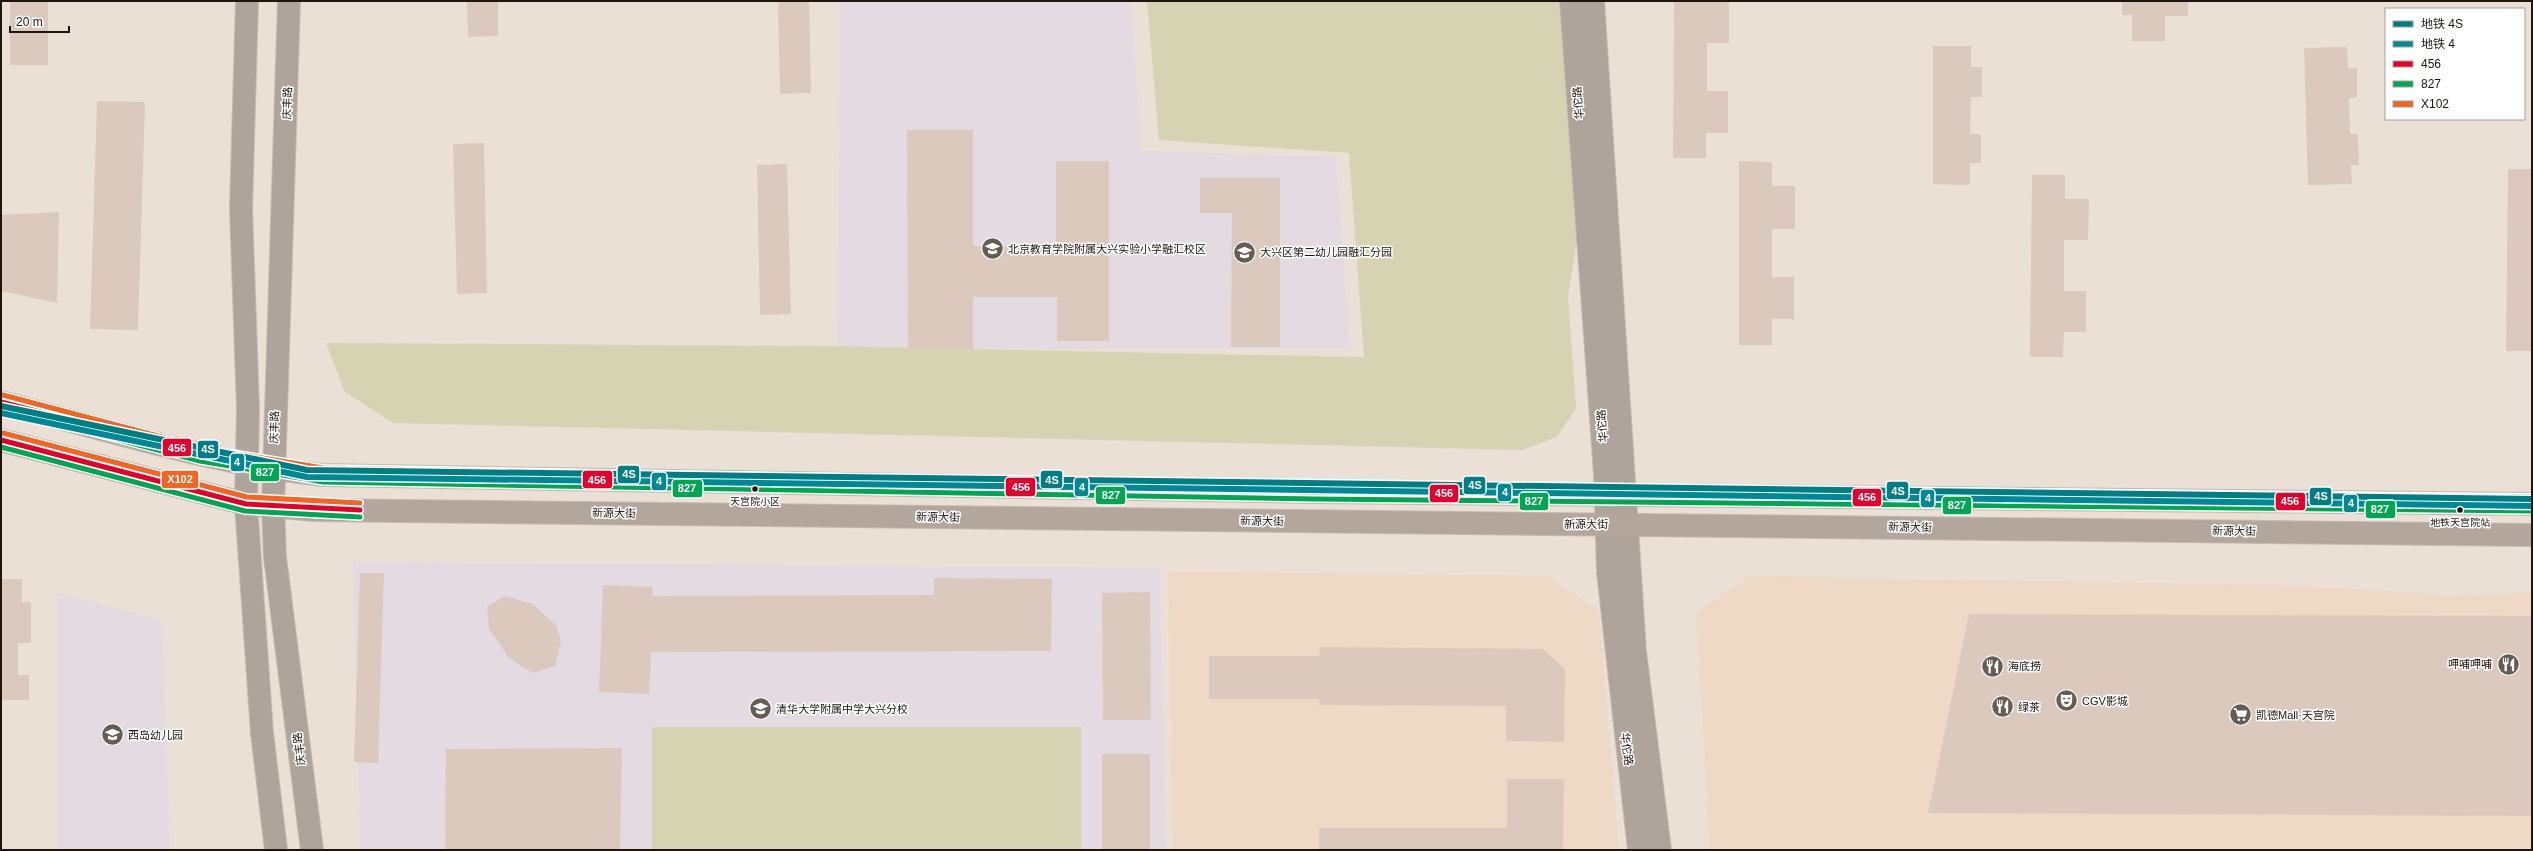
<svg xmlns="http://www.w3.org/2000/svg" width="2533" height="851" font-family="Helvetica,'Noto Sans SC',sans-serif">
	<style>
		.built { fill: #eed9c6 }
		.education { fill: #e4dae1 }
		.green { fill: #d6d3b2 }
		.building { fill: #dbc9be }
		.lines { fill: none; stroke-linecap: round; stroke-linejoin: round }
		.secondary-casing { stroke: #c4bbb3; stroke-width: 24 }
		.primary-casing { stroke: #c4bbb3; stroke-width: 24 }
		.secondary { stroke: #afa49b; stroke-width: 22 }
		.primary { stroke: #b2a69d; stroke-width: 22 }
		.bus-1-casing { stroke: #fff; stroke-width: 8 }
		.bus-2-casing { stroke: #fff; stroke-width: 8 }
		.bus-3-casing { stroke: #fff; stroke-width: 8 }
		.bus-1 { stroke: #e4002b; stroke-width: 5 }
		.bus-2 { stroke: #00a651; stroke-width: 5 }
		.bus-3 { stroke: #f26522; stroke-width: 5 }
		.metro-1-casing { stroke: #fff; stroke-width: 9 }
		.metro-2-casing { stroke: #fff; stroke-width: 9 }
		.metro-1 { stroke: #007e84; stroke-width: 6 }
		.metro-2 { stroke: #008994; stroke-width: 6 }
		.bus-dot { fill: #1d150e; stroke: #fff; stroke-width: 1.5 }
		.labels { text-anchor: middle; stroke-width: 3; stroke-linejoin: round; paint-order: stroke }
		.bus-label { font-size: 10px; fill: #1d150e; stroke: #fff }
		.street-label { font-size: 11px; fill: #1d150e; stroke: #fff }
		.poi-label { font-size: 11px; fill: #1d150e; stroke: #fff; text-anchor: start }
		.line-badge { stroke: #fff; stroke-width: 1.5 }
		.badge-label { font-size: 11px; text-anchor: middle; font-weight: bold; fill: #fff }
	</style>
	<rect width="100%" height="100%" fill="#ebe0d5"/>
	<path class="built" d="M1168,572L1547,576L1599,611L1619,850H1173Z
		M1750,576L2304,586L2445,595L2532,593V850H1710L1696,613Z"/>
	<path class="education" d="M840,1H1131L1141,151L1336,157L1350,349H837Z
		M353,562L1160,568L1166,850H360Z
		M58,593L162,620L170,850H58Z"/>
	<path class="green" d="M1147,1H1567L1584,199L1568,296L1576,408L1557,437L1522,450L393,423L345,392L326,343L820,346L1364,357L1349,153L1159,140Z
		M652,727H1081V850H652Z"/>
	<path class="building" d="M10,1H48V65H10Z
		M467,1H498V36L468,37Z
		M778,1H809L811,93L780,94Z
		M1674,1H1729V43H1707V91H1728V133H1706V158H1673Z
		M2122,1H2188V16H2165V41H2132V15H2122Z
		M1933,46H1971V67H1982V97H1971L1970,134H1981V163H1970V185L1933,184Z
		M2347,47L2348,68H2357V97L2349,98L2350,134H2358L2359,165H2351L2352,184L2308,185L2304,48Z
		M97,101L145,102L138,330L90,329Z
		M907,130H973V246H1056V161H1109V341H1057V297H973V349H908Z
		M484,143L487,293L457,294L453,144Z
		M1739,161L1772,162V186H1795V229H1772V277H1794V319H1772V345H1739Z
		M787,164L791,314L760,315L757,165Z
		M2508,169H2532V351H2506Z
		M2032,175H2065V199H2089L2088,240H2064V291H2086V332H2064L2063,357H2030Z
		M1200,178H1280V347H1231L1232,213H1200Z
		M59,212L57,303L1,291V215Z
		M360,573H384L378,763L354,762Z
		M934,578L1052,579L1051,651L651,652L649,694L599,692L603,585L653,587L652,596L934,595Z
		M1,579H22V602H31V643H18V675H29V700H1Z
		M1150,592L1151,720H1103L1102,593Z
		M505,596L532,604L556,625L561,641L555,666L533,673L509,658L489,629L487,606Z
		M1969,614L2532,616V816L1928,813Z
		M1320,647L1543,649L1565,669L1564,742L1506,741V706L1319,705V699H1209V656H1319Z
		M622,748L620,850H445L446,749Z
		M1102,754H1150V850H1102Z
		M1507,779H1564L1563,850H1319V828H1507Z"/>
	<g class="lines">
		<defs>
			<path id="secondary" d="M247,1L241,209L248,409L246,504L262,733L276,850
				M289,1L273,507L275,557L312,850
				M1571,1L1605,474L1608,572L1639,850
				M1593,1L1635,652L1660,850"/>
			<path id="primary" d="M1,402C107,430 214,464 323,475L1315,492L2532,504
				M1,440L246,504L314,510L2532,535"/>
		</defs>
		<use href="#secondary" class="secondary-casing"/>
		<use href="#primary" class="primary-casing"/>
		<use href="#secondary" class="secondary"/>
		<use href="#primary" class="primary"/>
		<defs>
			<path id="bus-1" d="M1,402L201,454L323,475L1315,492L2532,504
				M1,440L246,504L360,510"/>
			<path id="bus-2" d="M1,409L200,461L323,482L1315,499L2532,511
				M1,447L245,511L360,517"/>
			<path id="bus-3" d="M3,395L203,448L323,468L1315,485L2532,497
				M3,433L247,497L360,503"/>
		</defs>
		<use href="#bus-1" class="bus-1-casing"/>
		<use href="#bus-2" class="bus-2-casing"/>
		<use href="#bus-3" class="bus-3-casing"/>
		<use href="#bus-1" class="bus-1"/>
		<use href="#bus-2" class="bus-2"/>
		<use href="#bus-3" class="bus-3"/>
		<defs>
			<path id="metro-1" d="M1,406L307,470L2532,499"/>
			<path id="metro-2" d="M1,413L307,477L2532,506"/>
		</defs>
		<use href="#metro-1" class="metro-1-casing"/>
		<use href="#metro-2" class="metro-2-casing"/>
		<use href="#metro-1" class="metro-1"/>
		<use href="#metro-2" class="metro-2"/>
	</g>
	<defs>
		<symbol id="school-disc" viewBox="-11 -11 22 22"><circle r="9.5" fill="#655c54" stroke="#fff"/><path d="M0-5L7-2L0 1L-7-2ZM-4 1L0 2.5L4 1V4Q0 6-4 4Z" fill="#fff"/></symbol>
		<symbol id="restaurant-disc" viewBox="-11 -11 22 22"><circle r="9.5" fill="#655c54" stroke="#fff"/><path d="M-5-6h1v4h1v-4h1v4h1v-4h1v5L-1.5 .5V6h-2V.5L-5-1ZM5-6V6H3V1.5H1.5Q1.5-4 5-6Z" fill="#fff"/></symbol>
		<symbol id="theatre-disc" viewBox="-11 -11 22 22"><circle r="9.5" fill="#655c54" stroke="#fff"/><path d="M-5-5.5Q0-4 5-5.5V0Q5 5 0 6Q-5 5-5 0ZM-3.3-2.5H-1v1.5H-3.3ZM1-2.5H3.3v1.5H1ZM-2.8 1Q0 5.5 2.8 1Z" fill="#fff"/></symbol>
		<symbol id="supermarket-disc" viewBox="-11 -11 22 22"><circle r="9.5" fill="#655c54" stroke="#fff"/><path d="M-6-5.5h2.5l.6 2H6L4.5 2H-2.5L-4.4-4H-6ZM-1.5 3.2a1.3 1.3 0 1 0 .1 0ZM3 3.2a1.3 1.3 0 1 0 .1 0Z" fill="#fff"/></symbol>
	</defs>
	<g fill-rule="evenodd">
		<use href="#school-disc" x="980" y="236" width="25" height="25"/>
		<use href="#school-disc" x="1232" y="240" width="25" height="25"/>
		<use href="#restaurant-disc" x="2496" y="652" width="25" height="25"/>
		<use href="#restaurant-disc" x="1980" y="654" width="25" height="25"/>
		<use href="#theatre-disc" x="2054" y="688" width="25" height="25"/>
		<use href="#restaurant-disc" x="1990" y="694" width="25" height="25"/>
		<use href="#school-disc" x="748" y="696" width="25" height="25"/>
		<use href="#supermarket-disc" x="2228" y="702" width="25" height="25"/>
		<use href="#school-disc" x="100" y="722" width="25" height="25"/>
	</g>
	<g class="bus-dot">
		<circle cx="755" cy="489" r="3.5"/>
		<circle cx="2460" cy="510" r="3.5"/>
	</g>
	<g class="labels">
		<g class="bus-label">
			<text x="755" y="505">天宫院小区</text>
			<text x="2460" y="526">地铁天宫院站</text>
		</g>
		<g class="street-label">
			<text transform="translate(287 103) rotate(-88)" y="4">庆丰路</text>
			<text transform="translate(1578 103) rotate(-94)" y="4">华佗路</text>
			<text transform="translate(1602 426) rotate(-94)" y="4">华佗路</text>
			<text transform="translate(274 427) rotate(-88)" y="4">庆丰路</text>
			<text transform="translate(614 513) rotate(1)" y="4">新源大街</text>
			<text transform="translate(938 517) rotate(1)" y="4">新源大街</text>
			<text transform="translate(1262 521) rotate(1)" y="4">新源大街</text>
			<text x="1586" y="528">新源大街</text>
			<text transform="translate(1910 527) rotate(1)" y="4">新源大街</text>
			<text transform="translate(2234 531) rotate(1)" y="4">新源大街</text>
			<text transform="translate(299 749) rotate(-97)" y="4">庆丰路</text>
			<text transform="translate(1627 749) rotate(83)" y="4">华佗路</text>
		</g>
		<g class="poi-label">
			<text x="1008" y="253">北京教育学院附属大兴实验小学融汇校区</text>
			<text x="1260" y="256">大兴区第二幼儿园融汇分园</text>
			<text x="2492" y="668" text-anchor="end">呷哺呷哺</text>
			<text x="2008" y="670">海底捞</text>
			<text x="2082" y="705">CGV影城</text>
			<text x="2018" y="711">绿茶</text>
			<text x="776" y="713">清华大学附属中学大兴分校</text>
			<text x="2256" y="719">凯德Mall·天宫院</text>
			<text x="128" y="739">西岛幼儿园</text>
		</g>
	</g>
	<g class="line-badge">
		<rect x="162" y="438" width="30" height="19" rx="4" fill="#e4002b"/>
		<rect x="197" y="440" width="22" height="19" rx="4" fill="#007e84"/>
		<rect x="230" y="453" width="15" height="19" rx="4" fill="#008994"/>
		<rect x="250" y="463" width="30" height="19" rx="4" fill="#00a651"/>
		<rect x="617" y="465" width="23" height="19" rx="4" fill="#007e84"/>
		<rect x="161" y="470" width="38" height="19" rx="4" fill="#f26522"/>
		<rect x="582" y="470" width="31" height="19" rx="4" fill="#e4002b"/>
		<rect x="1040" y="470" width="23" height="19" rx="4" fill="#007e84"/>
		<rect x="651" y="472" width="16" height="19" rx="4" fill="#008994"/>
		<rect x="1463" y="476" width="23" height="19" rx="4" fill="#007e84"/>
		<rect x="1005" y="477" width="31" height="20" rx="4" fill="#e4002b"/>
		<rect x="1074" y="477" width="15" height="20" rx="4" fill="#008994"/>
		<rect x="672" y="479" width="31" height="19" rx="4" fill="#00a651"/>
		<rect x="1886" y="481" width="23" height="19" rx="4" fill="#007e84"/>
		<rect x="1497" y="483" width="15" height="19" rx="4" fill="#008994"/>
		<rect x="1429" y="484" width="30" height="19" rx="4" fill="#e4002b"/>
		<rect x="1095" y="486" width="31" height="19" rx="4" fill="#00a651"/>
		<rect x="2309" y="487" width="23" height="19" rx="4" fill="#007e84"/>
		<rect x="1852" y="488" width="30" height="19" rx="4" fill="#e4002b"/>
		<rect x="1920" y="489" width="15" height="19" rx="4" fill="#008994"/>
		<rect x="1519" y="492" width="30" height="19" rx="4" fill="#00a651"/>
		<rect x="2275" y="492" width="31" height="19" rx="4" fill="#e4002b"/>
		<rect x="2343" y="494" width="15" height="19" rx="4" fill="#008994"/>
		<rect x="1942" y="496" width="30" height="19" rx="4" fill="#00a651"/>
		<rect x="2365" y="500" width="31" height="19" rx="4" fill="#00a651"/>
	</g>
	<g class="badge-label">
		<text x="177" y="452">456</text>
		<text x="208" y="453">4S</text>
		<text x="237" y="466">4</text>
		<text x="265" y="476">827</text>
		<text x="629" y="478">4S</text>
		<text x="180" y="483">X102</text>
		<text x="597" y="484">456</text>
		<text x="1052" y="484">4S</text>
		<text x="659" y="485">4</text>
		<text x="1475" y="489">4S</text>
		<text x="1021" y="491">456</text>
		<text x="1082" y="491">4</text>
		<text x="687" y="492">827</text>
		<text x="1898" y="495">4S</text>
		<text x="1505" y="496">4</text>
		<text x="1444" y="497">456</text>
		<text x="1111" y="499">827</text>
		<text x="2321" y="500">4S</text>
		<text x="1867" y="501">456</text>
		<text x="1928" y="502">4</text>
		<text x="1534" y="505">827</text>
		<text x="2290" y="505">456</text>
		<text x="2351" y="507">4</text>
		<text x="1957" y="509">827</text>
		<text x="2380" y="513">827</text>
	</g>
	<rect width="2533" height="851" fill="none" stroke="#1d150e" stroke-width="4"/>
	<rect x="2385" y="8" width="140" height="112" fill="#ffffff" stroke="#a5a19f"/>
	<rect x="2393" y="21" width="20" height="6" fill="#007e84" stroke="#a5a19f"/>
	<text x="2421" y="28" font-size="12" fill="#1d150e">地铁 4S</text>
	<rect x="2393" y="41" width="20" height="6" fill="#008994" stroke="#a5a19f"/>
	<text x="2421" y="48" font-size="12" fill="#1d150e">地铁 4</text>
	<rect x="2393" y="61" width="20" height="6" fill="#e4002b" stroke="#a5a19f"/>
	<text x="2421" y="68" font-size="12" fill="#1d150e">456</text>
	<rect x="2393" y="81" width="20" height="6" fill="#00a651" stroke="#a5a19f"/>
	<text x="2421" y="88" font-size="12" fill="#1d150e">827</text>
	<rect x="2393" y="101" width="20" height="6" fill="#f26522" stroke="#a5a19f"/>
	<text x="2421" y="108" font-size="12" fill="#1d150e">X102</text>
	<path d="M10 26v6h59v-6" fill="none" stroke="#1d150e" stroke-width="2"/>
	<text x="16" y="26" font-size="12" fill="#1d150e" stroke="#ffffff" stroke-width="3" paint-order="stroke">20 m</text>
</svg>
